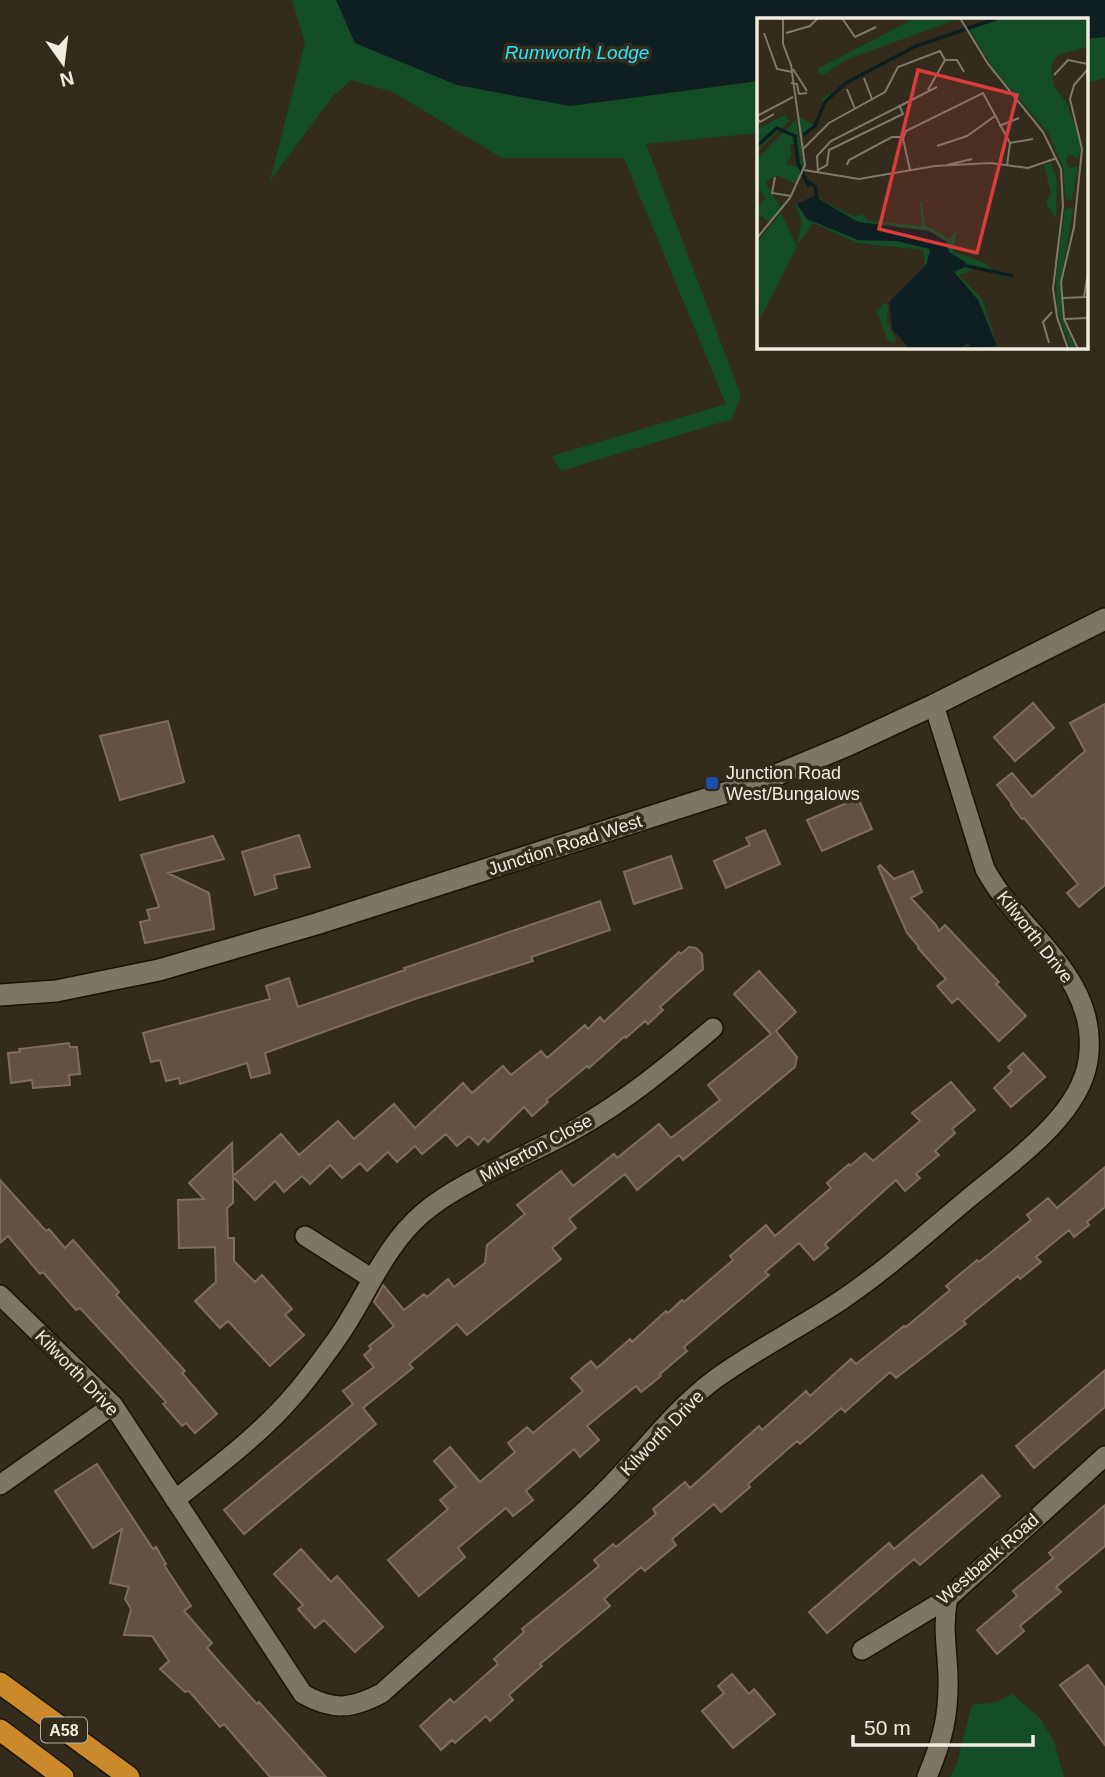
<svg xmlns="http://www.w3.org/2000/svg" width="1105" height="1777" font-family="Arial,sans-serif">
	<style>
		.green { fill: #134d28 }
		.water { fill: #0f1e21 }
		.building { fill: #625245; stroke: #7d6c5f; stroke-width: 2 }
		.lines { fill: none; stroke-linecap: round; stroke-linejoin: round }
		.street-casing { stroke: #1b1405; stroke-width: 22 }
		.secondary-casing { stroke: #1b1405; stroke-width: 24 }
		.highway-casing { stroke: #1b1405; stroke-width: 24 }
		.street { stroke: #7e7664; stroke-width: 19 }
		.secondary { stroke: #7e7664; stroke-width: 21 }
		.highway { stroke: #ca892a; stroke-width: 21 }
		.transit-dot { fill: #1a4fb4; stroke: #332c1c; stroke-width: 2.5 }
		.labels { text-anchor: middle; stroke-width: 7; stroke-linejoin: round; paint-order: stroke }
		.shield { fill: #332c1c; stroke: #b7b2a6; stroke-width: 2 }
		.shield-label { font-size: 16px; font-weight: bold; fill: #f0ece1 }
		.poi-label { font-size: 18px; fill: #f0ece1; stroke: #332c1c; text-anchor: start }
		.street-label { font-size: 18px; fill: #f0ece1; stroke: #332c1c }
		.water-label { font-size: 19px; font-style: italic; fill: #2ae5fa; stroke: #332c1c }
		.inset-river { fill: none; stroke: #0f1e21; stroke-width: 3.5 }
		.inset-road { fill: none; stroke: #7f796b; stroke-width: 2 }
		.view { fill: #d93c3a; fill-opacity: 0.15; stroke: #d93c3a; stroke-width: 3.5 }
		.inset-edge { fill: none; stroke: #f0ece1; stroke-width: 3.5 }
	</style>
	<rect width="100%" height="100%" fill="#332c1c"/>
	<path class="green" d="M292,0H336L355,43L457,85L570,106L758,81V133L646,144L741,396L732,419L561,471L552,456L726,404L624,158H502L393,92L351,80L333,96L270,181L305,43Z
		M1105,37V78L1086,83V39Z
		M1012,1694L1039,1717L1054,1741L1064,1777H950L957,1763L972,1705L997,1702Z"/>
	<path class="water" d="M336,0H1105V37L1086,39V19H758V81L570,106L457,85L355,43Z"/>
	<path class="building" d="M1033,703L1054,728L1015,761L994,737Z
		M1105,704V885L1079,907L1067,893L1078,884L1024,818L1022,819L1011,805L1012,804L997,785L1012,773L1032,797L1085,751L1070,723Z
		M168,721L184,782L120,800L100,736Z
		M858,798L872,829L822,851L807,820Z
		M765,830L780,864L726,888L714,861L750,845L746,838Z
		M299,835L310,867L274,875L277,888L255,895L242,852Z
		M213,836L224,859L168,873L209,893L214,929L145,943L140,922L150,920L147,910L159,907L141,855Z
		M671,856L682,888L634,904L624,872Z
		M880,865L894,879L913,871L922,892L911,898L936,925L939,931L945,925L999,982L996,984L1026,1016L999,1041L958,998L952,1003L937,986L946,979L918,948L919,947L907,933L878,867Z
		M600,901L610,930L531,957L533,961L415,999L265,1053L270,1073L251,1078L247,1063L180,1084L179,1078L166,1081L160,1060L151,1062L143,1033L270,999L266,986L289,978L298,1007L405,970L404,968Z
		M689,947L696,948L702,954L703,969L660,1007L663,1010L648,1024L645,1021L626,1038L625,1036L589,1068L587,1066L546,1100L548,1102L532,1116L524,1107L488,1142L484,1138L478,1145L469,1136L457,1146L446,1134L422,1154L415,1146L397,1162L388,1152L367,1171L360,1163L342,1178L330,1165L310,1184L302,1176L284,1192L275,1181L255,1200L233,1177V1203L227,1208L228,1238H234V1261L255,1282L262,1275L292,1309L285,1315L304,1335L270,1366L228,1321L220,1328L195,1301L216,1282L215,1247L179,1248L178,1200L204,1199L189,1183L232,1143L233,1176L281,1134L299,1155L338,1121L354,1139L394,1104L415,1128L463,1083L472,1093L503,1066L511,1075L541,1051L547,1058L585,1025L588,1029L600,1017L604,1022L679,952L681,954Z
		M759,971L796,1012L776,1031L797,1057L795,1067L683,1160L679,1155L637,1190L625,1174L569,1219L576,1228L552,1248L561,1259L467,1335L457,1324L409,1364L413,1368L363,1408L376,1424L244,1534L224,1510L353,1404L343,1391L374,1367L364,1355L371,1349L369,1346L394,1326L374,1302L383,1285L404,1310L424,1294L427,1297L448,1279L454,1287L485,1263L487,1245L525,1214L517,1205L561,1171L573,1186L614,1154L617,1158L659,1124L671,1138L720,1100L708,1085L771,1034L734,994Z
		M69,1043L70,1047H77L80,1074L69,1075L70,1085L33,1088L32,1080L11,1083L8,1053L20,1052L19,1049Z
		M1023,1053L1045,1077L1011,1107L994,1088L1012,1071L1008,1067Z
		M951,1082L975,1110L952,1129L955,1133L935,1151L939,1155L916,1174L920,1178L905,1191L896,1180L825,1244L828,1248L814,1260L799,1243L765,1272L769,1275L684,1347L687,1351L660,1374L661,1376L641,1392L636,1386L587,1426L599,1440L580,1457L574,1449L526,1491L533,1500L513,1516L506,1508L458,1548L465,1557L419,1596L388,1560L448,1509L440,1500L456,1487L434,1461L450,1447L480,1482L515,1452L508,1443L527,1427L533,1433L583,1391L571,1378L591,1361L597,1368L630,1339L632,1342L666,1311L668,1313L682,1300L684,1302L733,1260L730,1256L766,1225L775,1236L831,1188L827,1183L849,1164L850,1166L865,1153L873,1161L920,1121L912,1113Z
		M1105,1167V1207L1087,1222L1089,1225L1074,1237L1069,1230L1036,1257L1041,1262L1020,1279L1018,1276L963,1321L966,1324L896,1378L890,1372L845,1412L841,1408L800,1444L797,1441L748,1484L750,1487L721,1512L714,1504L672,1539L676,1545L645,1571L641,1567L604,1599L610,1606L540,1664L542,1666L509,1695L513,1700L490,1721L486,1716L455,1743L452,1740L441,1750L420,1726L450,1699L454,1703L498,1664L494,1659L524,1632L522,1629L599,1566L594,1560L613,1544L616,1547L656,1514L653,1509L685,1482L690,1488L759,1426L762,1430L806,1391L810,1396L851,1359L856,1364L904,1326L906,1327L950,1290L946,1286L977,1260L979,1262L1031,1220L1027,1215L1048,1198L1057,1208Z
		M0,1180L46,1231L49,1229L65,1248L73,1240L119,1292L116,1295L185,1371L182,1373L217,1414L195,1433L186,1423L182,1426L163,1404L166,1402L117,1348L80,1308L76,1310L43,1272L40,1274L8,1236L0,1243Z
		M1105,1370V1407L1034,1468L1016,1446Z
		M97,1464L153,1549L156,1547L166,1564L164,1565L191,1606L184,1611L212,1643L207,1648L257,1704L259,1702L326,1777H270L224,1724L220,1727L189,1691L185,1692L160,1669L169,1661L152,1636L124,1635L131,1609L125,1599L129,1587L110,1583L122,1529L93,1548L55,1491Z
		M982,1475L1000,1496L920,1565L914,1559L827,1633L809,1612L889,1543L894,1549Z
		M1105,1505V1546L1056,1587L1061,1592L1020,1626L1024,1631L997,1654L977,1630L1017,1596L1013,1591L1053,1558L1049,1553Z
		M301,1549L331,1582L337,1576L383,1627L355,1652L324,1620L315,1628L298,1609L303,1605L274,1574Z
		M1088,1665L1105,1688V1745L1060,1685Z
		M732,1674L749,1694L754,1689L775,1714L733,1748L702,1711L724,1693L718,1686Z"/>
	<g class="lines">
		<defs>
			<path id="street" d="M305,1236L371,1278
				M0,1295L113,1405L303,1694C333,1711 352,1709 382,1693C454,1628 528,1565 598,1498C638,1460 670,1413 714,1380C754,1351 799,1328 840,1301C886,1270 927,1233 970,1197C1011,1163 1079,1117 1088,1061C1101,977 1020,934 985,869L934,705
				M0,1485L113,1405
				M175,1500C216,1467 260,1435 294,1395C309,1378 323,1358 336,1340C366,1298 383,1247 423,1213C463,1179 529,1156 576,1129C626,1101 669,1065 713,1028
				M862,1650L948,1598L1105,1456
				M927,1777C943,1739 949,1716 948,1675C947,1647 942,1626 948,1598"/>
			<path id="secondary" d="M0,995L56,991L159,970L316,924L762,781L848,745L934,705L1105,619"/>
			<path id="highway" d="M0,1683L129,1777
				M0,1730L63,1777"/>
		</defs>
		<use href="#street" class="street-casing"/>
		<use href="#secondary" class="secondary-casing"/>
		<use href="#highway" class="highway-casing"/>
		<use href="#street" class="street"/>
		<use href="#secondary" class="secondary"/>
		<use href="#highway" class="highway"/>
	</g>
	<rect class="transit-dot" x="705" y="776" width="14" height="14" rx="3.5"/>
	<g class="labels">
		<rect class="shield" x="41" y="1717.5" width="46" height="25" rx="5"/>
		<g class="shield-label">
			<text x="64" y="1736">A58</text>
		</g>
		<g class="poi-label">
			<text x="726" y="779">Junction Road<tspan x="726" dy="21">West/Bungalows</tspan></text>
		</g>
		<g class="street-label">
			<text transform="translate(565 845) rotate(-18)" y="6">Junction Road West</text>
			<text transform="translate(1035 937) rotate(52)" y="6">Kilworth Drive</text>
			<text transform="translate(536 1148) rotate(-28)" y="6">Milverton Close</text>
			<text transform="translate(77 1373) rotate(46)" y="6">Kilworth Drive</text>
			<text transform="translate(662 1433) rotate(-46)" y="6">Kilworth Drive</text>
			<text transform="translate(988 1559) rotate(-41)" y="6">Westbank Road</text>
		</g>
		<g class="water-label">
			<text x="577" y="59">Rumworth Lodge</text>
		</g>
	</g>
	<g transform="translate(757 18)">
		<rect width="331" height="331" fill="#332c1c"/>
		<path d="M159,0L198,2L91,41L64,58L60,51ZM244,0H331V29L301,37L294,48L297,68L310,85L325,127L321,140L312,136L309,143L312,150L321,148L315,182L309,181L306,149L292,116L236,50L213,12ZM74,74L60,107L45,118L42,99L57,107L67,85L64,82ZM28,97L32,103L0,133V121L8,114L0,119V111ZM39,102L46,138H40L37,126H33L34,138L29,146L40,149V141H46V151L39,166L20,157L8,164L24,190L11,204L4,197L0,200V189L10,180L0,170V141ZM294,145L300,164L299,201L289,185L294,175L287,147ZM60,174L66,183L98,199L105,196L112,203L165,208L163,184L181,181L165,183L168,207L191,220L200,213L196,234L228,245L245,258H256L246,259L221,250L202,257L225,281L241,330L234,331L240,328L221,282L197,254L209,248L208,244L191,234L190,224L172,213L101,204L65,184ZM37,183L50,201L63,203L101,222L140,223L173,231L171,246L168,249L166,232L101,225L56,205L40,227L45,204ZM316,190L303,266L305,300L319,331H314L300,292L299,259L308,191ZM24,195L40,229L3,301L0,224ZM127,285L131,287L130,305L140,324L131,323L120,294Z" fill="#134d28"/>
		<path d="M57,178L101,204L172,213L190,224L192,234L208,244L210,248L197,254L221,282L240,328L207,331L213,327L210,325L204,331H153L135,311L132,284L170,246L173,231L140,223L101,222L50,201L40,186Z" fill="#0f1e21"/>
		<path class="inset-river" d="M46,117L58,108L68,84L89,65L159,28L241,0M38,120L41,145L52,169M0,128L20,110L40,119M49,163L58,168L60,180M210,248L256,258"/>
		<path class="inset-road" d="M85,0L98,19L119,9M203,0L231,46L286,114L304,151L306,188L296,271L300,299L311,331M7,15L20,51L35,54M29,15L53,8L61,0M188,42H200L207,54M36,51L50,73M297,57L311,42L331,46M107,60L115,81M34,65L40,66L42,76L50,75M90,71L98,91M0,98L36,79M0,100L3,104L17,96M242,108L262,100M253,125L276,121M180,128L210,118L238,98M46,131L72,105L128,74L141,49L183,33L188,42L171,72M90,147L92,142L135,119H146M190,147L215,141M47,152L102,161L178,148L234,145L271,150L300,140M61,152L70,147L72,132L146,96L142,87M153,152L146,121L149,113L226,75L253,125L250,148M61,155L60,138L74,123L180,69M18,159L15,175L34,178M0,220L33,180L48,147L34,47L26,26V0M327,279L331,255M305,280L331,279M307,301L331,300M292,325L286,304L295,294M321,331L307,301L304,264L317,209L325,131L313,81L317,67L331,51"/>
		<path class="view" d="M161,52L260,77L220,235L122,211Z"/>
		<rect width="331" height="331" class="inset-edge"/>
	</g>
	<g transform="translate(63 63) rotate(166)" stroke="#332c1c" stroke-width="5" paint-order="stroke">
	<path d="M0-5L12 26L0 18L-12 26Z" fill="#f0ece1"/>
	<text y="-10" font-size="19" font-weight="bold" text-anchor="middle" fill="#f0ece1">N</text>
	</g>
	<path d="M853 1735v10h180v-10" fill="none" stroke="#f0ece1" stroke-width="3.5"/>
	<text x="864" y="1735" font-size="21" fill="#f0ece1" stroke="#332c1c" stroke-width="5" paint-order="stroke">50 m</text>
</svg>
